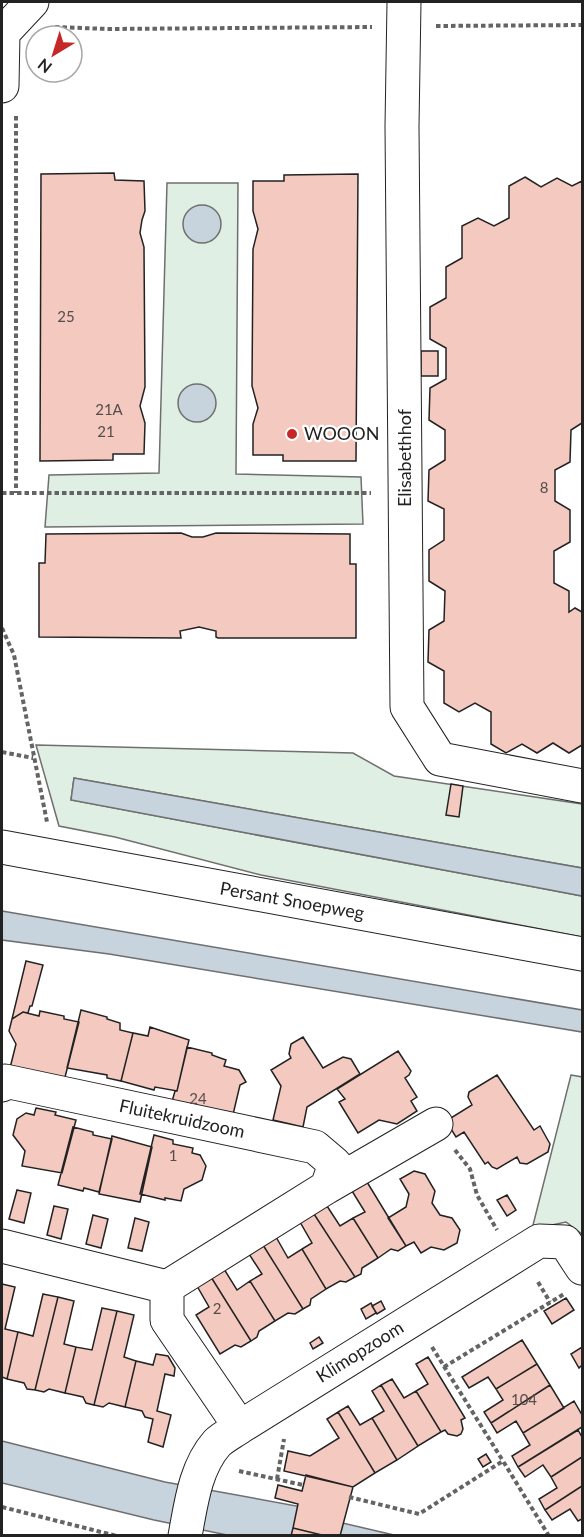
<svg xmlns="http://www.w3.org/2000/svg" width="584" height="1537" font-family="Lato,sans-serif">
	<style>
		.green { fill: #e0efe3; stroke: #6f6f6f; stroke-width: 1.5 }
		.water { fill: #c7d3dd; stroke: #6f6f6f; stroke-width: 1.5 }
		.building { fill: #f3c9c0; stroke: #222; stroke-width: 1.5 }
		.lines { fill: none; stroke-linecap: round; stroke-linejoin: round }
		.minor-casing { stroke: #222; stroke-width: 35 }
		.major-casing { stroke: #222; stroke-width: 35 }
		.path { stroke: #646464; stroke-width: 4; stroke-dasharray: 4.5 3; stroke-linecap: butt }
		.minor { stroke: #fff; stroke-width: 33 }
		.major { stroke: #fff; stroke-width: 33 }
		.poi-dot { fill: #c62828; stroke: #fff; stroke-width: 2 }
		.labels { text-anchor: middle; stroke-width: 4.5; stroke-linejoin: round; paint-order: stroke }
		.number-label { font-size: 15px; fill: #564c4a }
		.poi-label { font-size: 18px; fill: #222; stroke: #fff; text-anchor: start }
		.street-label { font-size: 18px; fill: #222; stroke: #fff }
	</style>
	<rect width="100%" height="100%" fill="#fff"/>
	<path class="green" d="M167,183H238L236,474L361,477L363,524L45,527L49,475L159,473Z
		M36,745L353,753L394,776L582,804V868L74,778L71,800L582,896V937L261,875L115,837L59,826Z
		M571,1075L582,1077V1234L566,1222L532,1229Z"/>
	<path class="water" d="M183 224a19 19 0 1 1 38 0a19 19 0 1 1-38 0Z
		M178 403a19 19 0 1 1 38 0a19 19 0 1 1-38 0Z
		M74,778L582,868V896L71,800Z
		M2,911L582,1010V1032L109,954L2,940Z
		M2,1441L165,1482L302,1507L296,1535H227L154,1520L2,1483Z
		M334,1521L394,1535L331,1536Z"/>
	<path class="building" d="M114,173L115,180L144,181L145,211L142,220L140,233L144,247L145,387L140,406L145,423L144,454H113V460L40,461L41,174Z
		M358,174L356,461H283V455H253V424L258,408L252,386L253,249L258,229L253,211V181H284V175Z
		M525,177L541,187L557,178L572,186L582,181V423L571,430L570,462L555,470V501L570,510V542L554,551V583L569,591V612L575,608L582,612V745L569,753L553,743L537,753L522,744L506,753L491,744V712L475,703L459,712L444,703V671L428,662L429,630L444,621L445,591L429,581V550L444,540V509L428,501L429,470L445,460V430L429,420L430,388L446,379V348L430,339V307L446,298V267L462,258V226L478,218L494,226L509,218V186Z
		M421,351H438V376H421Z
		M181,533L192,537H203L216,533L350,534V564H356V638H218L216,637V631L199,627L180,631L181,638L39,637V563H45L46,534Z
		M451,784L463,786L459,817L446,815Z
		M26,961L43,965L32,1006H30L28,1013L23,1012L12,1019Z
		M81,1010L107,1017V1019L120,1023V1030L133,1033L121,1081L107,1078V1075L67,1068Z
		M40,1011L64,1016V1019L79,1022L64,1081L10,1068L16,1044L9,1031L12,1019L23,1012L39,1016Z
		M150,1027L189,1040L177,1091L155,1087L154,1090L121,1081L133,1033L148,1036Z
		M303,1037L323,1068L343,1057L351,1059L360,1074L307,1107L303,1127L273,1120L281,1086L271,1070L291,1058L289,1054L291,1044Z
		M187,1047L212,1053V1055L226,1060L224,1066L239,1070L246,1082L240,1085L231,1123L171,1105L175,1091H177Z
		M398,1051L411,1071L409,1075L405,1078L417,1097L411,1101L417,1111L397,1124L379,1120L358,1133L339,1102L345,1099L337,1089Z
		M497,1075L534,1130L540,1126L550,1144L548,1152L527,1164L520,1163L517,1157L497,1169L492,1167L488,1162L485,1164L464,1132L456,1137L446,1121L472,1105L468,1097L469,1092Z
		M36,1108L56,1112L55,1115L76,1120L62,1173L22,1166L25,1151L13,1135L17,1119L26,1113L34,1115Z
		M73,1127L93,1132V1135L112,1139L99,1192L84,1188L83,1191L58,1185Z
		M154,1135L173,1140V1144L193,1148L192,1153L200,1155L206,1166L202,1180L184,1189L181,1201L165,1198V1200L140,1194Z
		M112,1136L152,1147L140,1202L99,1194Z
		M414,1171L425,1174L435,1191L432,1203L440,1215L452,1218L460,1230L457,1243L444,1250L431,1247L421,1253L414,1242L406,1246L388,1218L406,1207L409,1194L400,1179Z
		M367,1182L406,1246L398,1251L391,1249L378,1258L353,1218L365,1212L352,1191Z
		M17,1190L31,1193L24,1223L9,1219Z
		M507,1195L516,1210L507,1216L497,1200Z
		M54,1206L68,1209L61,1239L47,1235Z
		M327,1206L340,1226L353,1218L378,1258L362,1268L361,1274L355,1277L314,1214Z
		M314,1214L355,1277L346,1282L340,1281L326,1289L302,1249L312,1243L300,1222Z
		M93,1215L108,1219L101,1248L86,1244Z
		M135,1218L149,1222L142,1251L128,1248Z
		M276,1237L288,1258L302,1249L326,1289L311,1299L310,1305L303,1309L263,1245Z
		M263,1245L303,1309L295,1314L288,1313L275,1321L250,1281L262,1274L249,1254Z
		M224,1269L237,1290L250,1281L275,1321L259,1331L257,1337L251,1341L211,1277Z
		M211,1277L251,1341L241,1347L235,1345L220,1354L196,1315L209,1307L197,1286Z
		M2,1284L15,1287L5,1329L18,1332L7,1379L2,1377Z
		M43,1294L58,1297L35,1390L27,1389L24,1383L7,1379L18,1332L33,1336Z
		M58,1297L74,1301L64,1344L76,1347L65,1393L49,1389L44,1392L35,1390Z
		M566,1298L574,1310L552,1324L544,1311Z
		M381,1301L385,1309L377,1314L372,1306Z
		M371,1303L376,1313L366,1319L361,1309Z
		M102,1308L117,1311L94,1405L86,1403L83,1397L65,1393L76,1347L92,1350Z
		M117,1311L134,1315L124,1357L136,1361L125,1407L109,1403L103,1407L94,1405Z
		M319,1337L323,1343L313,1349L310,1343Z
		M522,1340L537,1364L496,1389L488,1377L469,1388L462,1377Z
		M582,1347V1365L579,1368L571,1354Z
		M156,1354L168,1356L175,1368L174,1376L165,1374L157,1411L171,1415L163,1447L148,1442L153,1419L145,1417L142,1411L125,1407L136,1361L153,1365Z
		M428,1357L465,1418L461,1420L463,1429L461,1434L457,1436L448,1434L445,1430L441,1432L416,1391L428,1384L416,1364Z
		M537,1364L550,1385L491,1423L484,1412L503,1400L496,1389Z
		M392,1379L404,1398L416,1391L441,1432L418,1446L381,1385Z
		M381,1385L418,1446L397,1460L372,1418L384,1411L372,1391Z
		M550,1385L564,1408L523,1433L516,1421L497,1433L491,1423Z
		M574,1401L582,1415V1427L518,1467L512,1456L530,1445L523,1433Z
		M348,1406L360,1425L372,1418L397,1460L375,1473L338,1412Z
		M338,1412L375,1473L353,1487L284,1471L288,1451L310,1456L339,1438L327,1419Z
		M578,1430L582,1437V1457L551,1477L543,1465L525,1477L518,1467Z
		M486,1454L491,1462L483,1467L478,1459Z
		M582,1457V1486L545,1510L539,1499L557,1488L551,1477Z
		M306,1475L353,1487L340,1536H326L293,1528L298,1504L275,1498L278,1485L302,1491Z
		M582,1486V1519L578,1521L570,1509L552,1520L545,1510Z
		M293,1528L326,1536H291Z"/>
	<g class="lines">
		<defs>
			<path id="minor" d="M404,2L402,126L407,707L440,759L582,786
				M2,86L3,33L32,2
				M2,1085L5,1081L315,1147L335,1164L327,1187L167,1287L2,1246
				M327,1187L436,1124
				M167,1287V1320L240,1427
				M185,1536C191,1504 195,1468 217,1443C223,1437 233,1432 240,1427L539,1241L565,1242L582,1268"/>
			<path id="major" d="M2,847L582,954"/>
		</defs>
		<use href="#minor" class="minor-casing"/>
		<use href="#major" class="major-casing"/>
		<path class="path" d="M436,26L582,25
			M55,27L108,29L372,27
			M16,116V493
			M2,493H371
			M2,628L14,655L47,822
			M2,752L33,758
			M455,1150L470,1169L477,1195L497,1230
			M538,1282L550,1302
			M432,1347L503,1461
			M444,1367L564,1294
			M239,1471L303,1485
			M277,1479L284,1439
			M349,1497L419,1514L503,1461L549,1536
			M2,1507L117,1536"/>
		<use href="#minor" class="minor"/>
		<use href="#major" class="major"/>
	</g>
	<circle class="poi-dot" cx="292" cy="434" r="6"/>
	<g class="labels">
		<g class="number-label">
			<text x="66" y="322">25</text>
			<text x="109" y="415">21A</text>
			<text x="106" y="437">21</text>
			<text x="544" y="493">8</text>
			<text x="198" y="1104">24</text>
			<text x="173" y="1161">1</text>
			<text x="217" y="1314">2</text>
			<text x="524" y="1405">104</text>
		</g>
		<g class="poi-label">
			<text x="304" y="440">WOOON</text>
		</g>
		<g class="street-label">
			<text transform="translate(405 458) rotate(-90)" y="6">Elisabethhof</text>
			<text transform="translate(292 901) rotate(10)" y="6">Persant Snoepweg</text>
			<text transform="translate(182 1119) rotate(12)" y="6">Fluitekruidzoom</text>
			<text transform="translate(360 1352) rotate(-32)" y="6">Klimopzoom</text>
		</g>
	</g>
	<rect width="584" height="1537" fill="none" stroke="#222222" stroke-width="6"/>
	<g transform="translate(54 54) rotate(218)"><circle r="28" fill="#ffffff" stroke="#a7a7a7" stroke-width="1.5"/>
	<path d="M0-4.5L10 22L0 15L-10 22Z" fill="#c62828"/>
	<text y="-9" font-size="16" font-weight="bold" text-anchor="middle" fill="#222222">N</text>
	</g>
</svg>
